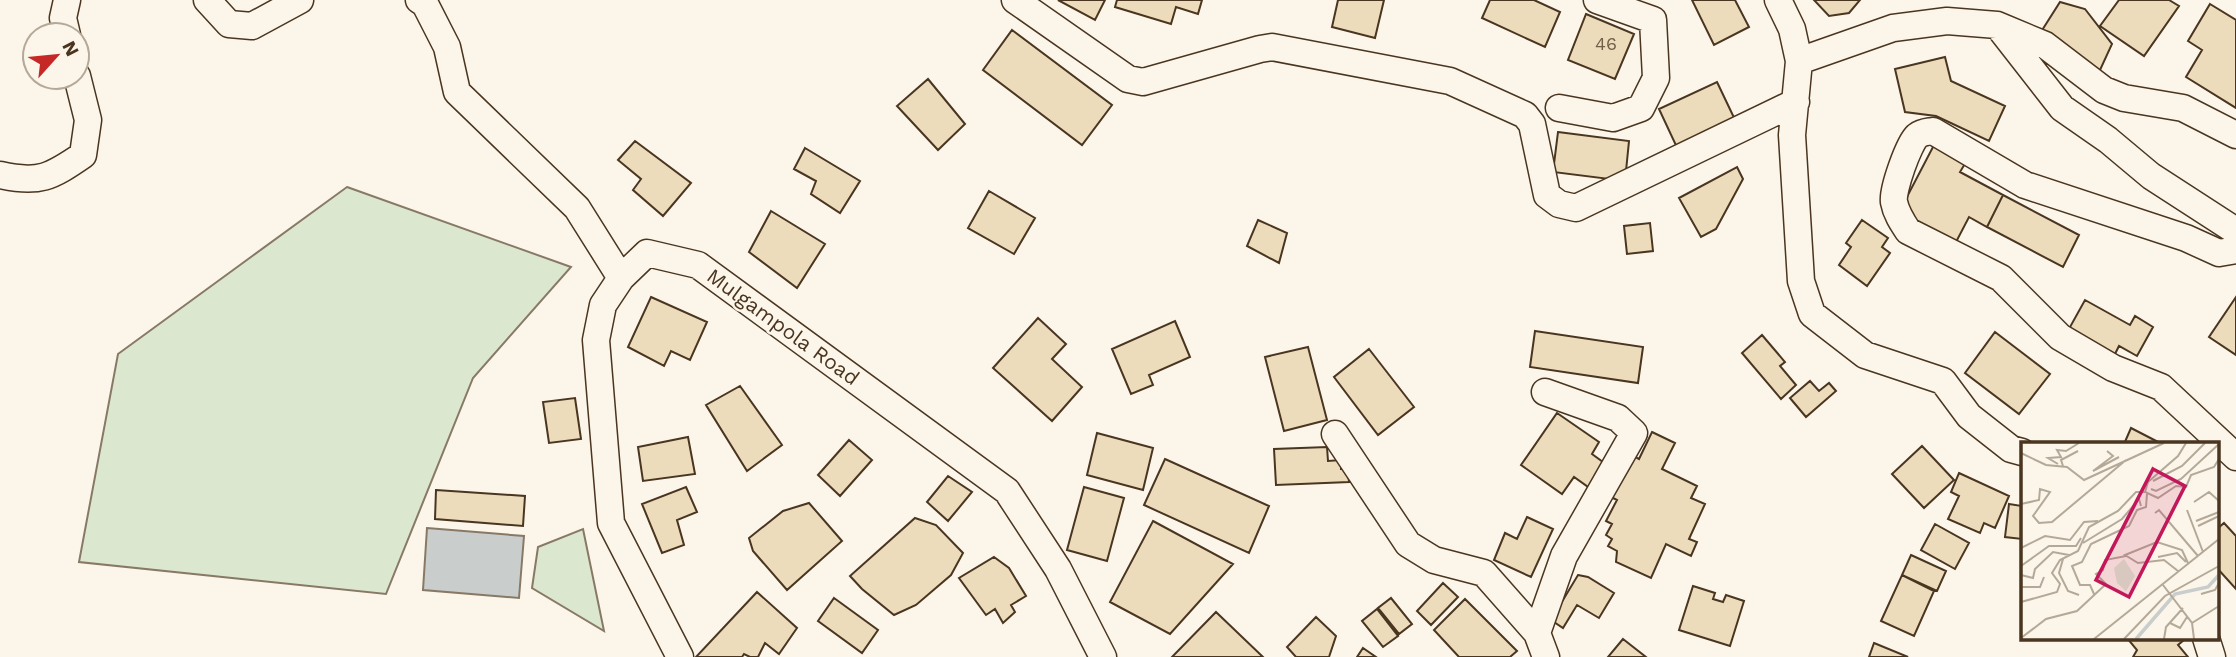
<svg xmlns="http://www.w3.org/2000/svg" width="2236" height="657" font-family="'Work Sans',sans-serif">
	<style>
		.green { fill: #dce7d0; stroke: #887966; stroke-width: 2 }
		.water { fill: #c9cecd; stroke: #887966; stroke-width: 2 }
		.building { fill: #ecdcbc; stroke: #4a3520; stroke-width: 2 }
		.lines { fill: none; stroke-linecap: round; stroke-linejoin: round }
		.minor-casing { stroke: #4a3520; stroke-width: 29 }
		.minor { stroke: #fbf6e9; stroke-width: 26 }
		.labels { text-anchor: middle; stroke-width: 5; stroke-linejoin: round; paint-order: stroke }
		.number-label { font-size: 18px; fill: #725f47 }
		.street-label { font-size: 21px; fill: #4a3520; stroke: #fbf6e9 }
		.inset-river { fill: none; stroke: #c9cecd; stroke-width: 3.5 }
		.inset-road { fill: none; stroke: #b4a999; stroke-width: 2 }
		.view { fill: #c2185b; fill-opacity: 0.15; stroke: #c2185b; stroke-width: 3.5 }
		.inset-edge { fill: none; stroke: #4a3520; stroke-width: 3.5 }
	</style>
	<rect width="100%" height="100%" fill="#fbf6e9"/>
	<path class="green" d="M347,187L571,267L473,378L386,594L79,562L118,354Z
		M583,529L604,631L532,588L538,547Z"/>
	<path class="water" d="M427,528L524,536L519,598L423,590Z"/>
	<path class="building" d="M1058,0H1105L1095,20Z
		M1117,0H1202L1198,14L1176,7L1171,24L1115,7Z
		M1338,0H1384L1375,38L1332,27Z
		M1490,0H1534L1560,12L1545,47L1482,18Z
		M1692,0H1735L1749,27L1714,45Z
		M1814,0H1860L1849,13L1829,16Z
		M2119,0H2169L2179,6L2144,56L2100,26Z
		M2060,2L2085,9L2112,44L2095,81L2039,35Z
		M2210,4L2236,20V108L2186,77L2202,50L2188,41Z
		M1586,14L1634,34L1615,79L1568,60Z
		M1012,30L1112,105L1082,145L983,70Z
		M1945,57L1951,81L2005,106L1989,141L1936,116L1905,112L1895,69Z
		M928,79L965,124L938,150L897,106Z
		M1717,82L1738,126L1680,154L1659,109Z
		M1558,132L1629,141L1625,181L1553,172Z
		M635,141L691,183L663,216L633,190L641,179L618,160Z
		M1934,145L1966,162L1960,172L2003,195L1987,227L1969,217L1955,244L1898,214Z
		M805,148L860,181L840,213L811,194L816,181L794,169Z
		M1737,167L1743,179L1716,229L1701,237L1679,198Z
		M989,191L1035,218L1014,254L968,228Z
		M2003,195L2079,235L2063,267L1987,227Z
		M771,211L825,244L797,288L749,252Z
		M1258,220L1287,233L1279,263L1247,246Z
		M1862,220L1888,238L1882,247L1890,253L1867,286L1839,265L1851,247L1846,243Z
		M1650,223L1653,251L1627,254L1624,226Z
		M651,297L707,322L690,360L671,351L664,366L628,347Z
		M2236,297V355L2209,337Z
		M2085,300L2130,325L2135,316L2153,327L2137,356L2119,346L2111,362L2065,336Z
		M1038,318L1066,344L1052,359L1082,387L1052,421L993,368Z
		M1175,321L1190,357L1149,375L1153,385L1131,394L1112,349Z
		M1535,331L1643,347L1638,383L1530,367Z
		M1995,332L2050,374L2019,414L1965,373Z
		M1762,335L1785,362L1780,366L1796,385L1781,399L1742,353Z
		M1308,347L1327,420L1284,431L1265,357Z
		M1369,349L1414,407L1378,435L1334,377Z
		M1810,381L1819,391L1829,383L1836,391L1806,417L1790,398Z
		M740,386L782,445L747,471L706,405Z
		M575,398L581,439L549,443L543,402Z
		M1557,413L1599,442L1592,454L1607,465L1591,489L1574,477L1562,494L1521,465Z
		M2131,428L2162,444H2124Z
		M1652,432L1675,443L1662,469L1697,486L1691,498L1705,504L1689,539L1697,542L1691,556L1666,544L1651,578L1616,562L1617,551L1608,546L1612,539L1606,535L1612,524L1606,521L1617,500L1611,497L1632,455L1639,459Z
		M1097,433L1153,448L1143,490L1087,475Z
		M688,437L695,474L643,481L638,447Z
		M849,440L872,460L840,496L818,475Z
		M1922,446L1954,480L1924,508L1892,474Z
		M1327,447L1328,461L1341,460V469H1348L1349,482L1276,485L1274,449Z
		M1165,459L1269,506L1249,553L1144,505Z
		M1959,473L2009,496L1995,528L1984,523L1980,533L1948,519L1959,496L1951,492Z
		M948,476L972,492L948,521L927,502Z
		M686,487L697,512L677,520L684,545L662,553L642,504Z
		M1084,487L1124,498L1107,561L1067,550Z
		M436,490L525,496L523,526L435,519Z
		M809,503L842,541L787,590L753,551L749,538L783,511Z
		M2009,504L2022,506V539L2005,537Z
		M1527,517L1553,529L1531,577L1494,560L1505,533L1517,539Z
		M915,518L936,525L963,553L951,575L916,605L894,615L862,589L850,576Z
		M1153,521L1233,564L1170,634L1110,602Z
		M2224,523L2236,536V589L2217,568V529Z
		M1935,524L1969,543L1955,569L1921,550Z
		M1911,555L1946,571L1937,591L1902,575Z
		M994,557L1009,568L1026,596L1011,605L1015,612L1003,623L995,609L986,615L959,578Z
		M1578,575L1588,577L1614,593L1599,618L1577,605L1563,628L1551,620Z
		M1902,575L1934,591L1914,636L1881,621Z
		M1443,583L1458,597L1431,625L1417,611Z
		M1693,586L1715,593L1713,599L1723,602L1726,595L1744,601L1730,646L1679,630Z
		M757,592L797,628L779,654L765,643L758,657H750L744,654L742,657H696Z
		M834,598L878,630L862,653L818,621Z
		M1391,598L1412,624L1399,634L1378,608Z
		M1465,599L1517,651L1510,657H1459L1434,630Z
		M1377,609L1398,636L1383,647L1362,621Z
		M1216,612L1263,657H1172Z
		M1316,617L1336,636L1329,657H1296L1287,647Z
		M2127,638H2183L2184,640L2178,645L2188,657H2133L2137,650Z
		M1623,639L1646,657H1608Z
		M1874,643L1908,657H1869Z
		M1363,648L1376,657H1357Z"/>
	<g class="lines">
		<defs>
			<path id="minor" d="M67,0L63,18L67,35
				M207,0L229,24L252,26L300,0
				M419,0L425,4L447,47L457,92L577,208L621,278
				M1015,0L1128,79L1143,82L1260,49L1272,47L1450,81L1525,115L1532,124L1547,195L1559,204L1576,208L1796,102
				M1778,0L1792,29L1799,61
				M1998,26L2062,108L2108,140L2151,176L2236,231
				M1559,108L1613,118L1641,108L1656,78L1653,20L1597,0
				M0,175C39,184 51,177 83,155L88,120L77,76
				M2236,250L2219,253L2186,238L2025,185L1933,131C1927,132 1922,132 1917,136C1909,143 1892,190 1894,202C1896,213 1902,222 1908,231L2001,278L2060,337L2113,368L2161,387L2236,457
				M1545,392L1618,418L1634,433L1564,556L1537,633L1546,657
				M1335,434L1408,544L1434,560L1484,573L1537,633
				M2022,452L2011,449L1969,416L1943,381L1865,355L1812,314L1801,281L1792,135L1799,61L1893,28L1947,21L1997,25L2045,45L2104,90L2124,98L2183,108L2236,135
				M2206,638L2212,657
				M680,657L611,523L596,340L603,305L621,278L647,253L698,265L1007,491L1058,569L1103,657"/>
		</defs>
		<use href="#minor" class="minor-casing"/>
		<use href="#minor" class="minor"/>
	</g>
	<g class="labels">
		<g class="number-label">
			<text x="1606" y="50">46</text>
		</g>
		<g class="street-label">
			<text transform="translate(783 327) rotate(36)" y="7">Mulgampola Road</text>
		</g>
	</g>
	<g transform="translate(2021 442)">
		<rect width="198" height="198" fill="#fbf6e9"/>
		<path d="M103,117L114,134L105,149L96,141L93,126Z" fill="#dce7d0"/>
		<path class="inset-river" d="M115,197L154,152L187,145L198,133"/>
		<path class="inset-road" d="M165,1L157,14L127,40L124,50L137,56L155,44L165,45L170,33L193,25L198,17M86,9L92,14L72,29L98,15M0,11L25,23L46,25L63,38L143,1M37,22L27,16L40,15L36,8L45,9L58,1M0,24V48M42,24L40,18L57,9M132,39L161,24L184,1M130,47L135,49L160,37L198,2M173,60L188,50L198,59M0,62L18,58L19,47L29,50L12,74L18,81L31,80L105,18M166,68L182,110M134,71L138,68L177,114M175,79L198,70M177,84L198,74M62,101L101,77L118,57L120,64M0,106L24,94L49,98L63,80L77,79M137,115L156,111L165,120M42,117L38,131L47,149L58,153M0,124L28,104H55L60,96M157,129L143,118L117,121L104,113L136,100L161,108L167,121M0,133L12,136L14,127L32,110L48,113M142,143L171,181L173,197M0,145H19L23,135M73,152L69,143H59L51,124L61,120L70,102L108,84L116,68L125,65L126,52M180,152L194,148L198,141M0,160L36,150L39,142L31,131L39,118L57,109L68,85L97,69L115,50H124M149,181L159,186L166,175M171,181L198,164M0,196L25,177L56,169L85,142L75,132L82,128L84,118L105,114M73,197L198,97M103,197L144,154L198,124M143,197L145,185L162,166"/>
		<path class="view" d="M132,27L164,44L108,155L75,138Z"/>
		<rect width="198" height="198" class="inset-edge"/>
	</g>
	<g transform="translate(56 56) rotate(63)"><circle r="33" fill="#fbf6e9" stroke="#b4a999" stroke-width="2"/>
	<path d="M0-5L12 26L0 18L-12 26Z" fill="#c62828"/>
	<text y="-10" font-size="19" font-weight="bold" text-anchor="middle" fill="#4a3520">N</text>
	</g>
</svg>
